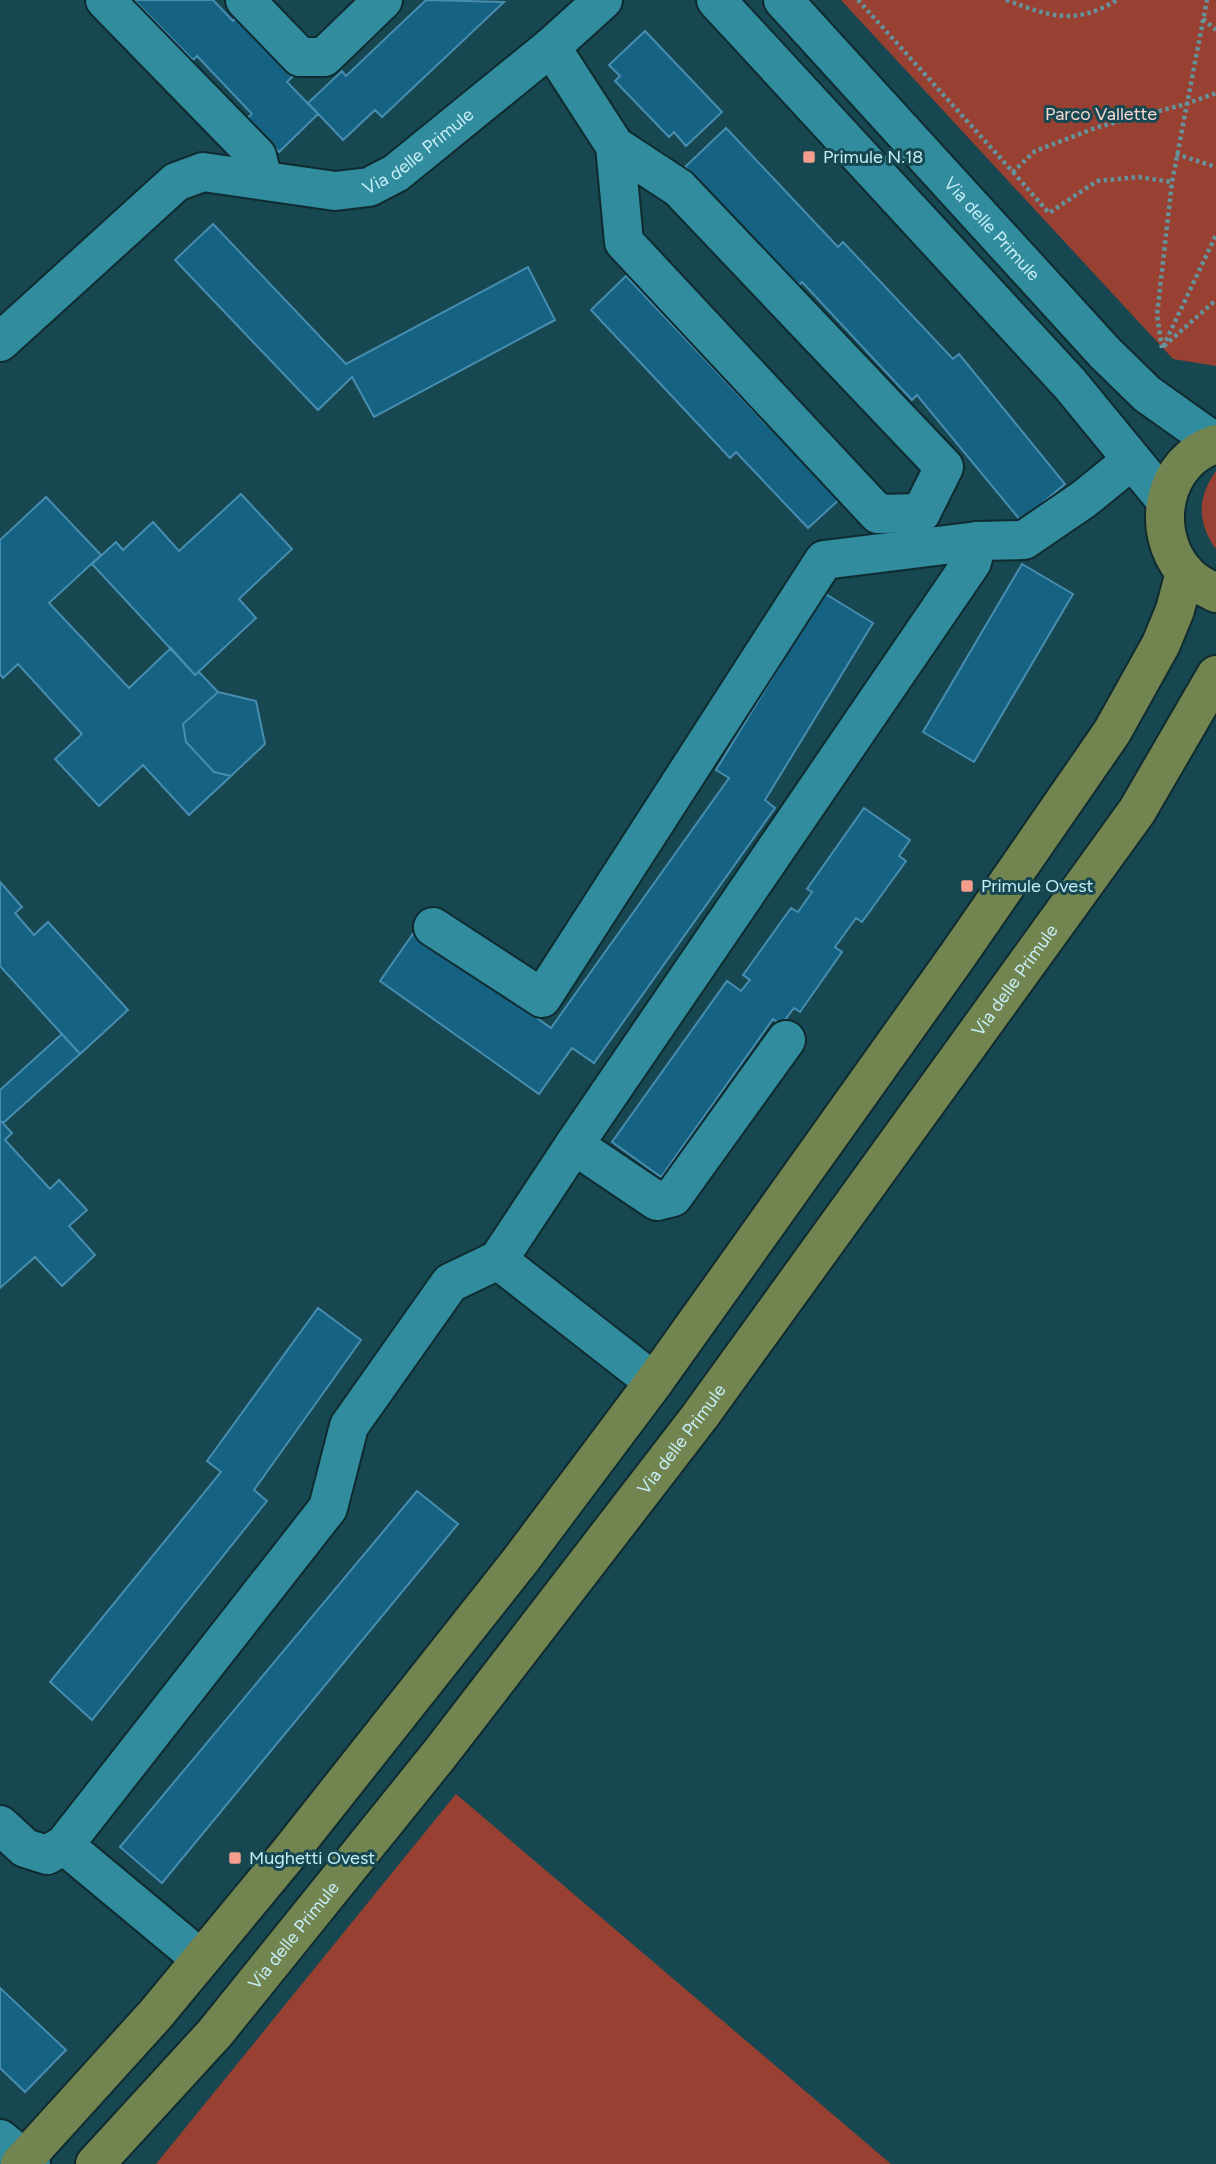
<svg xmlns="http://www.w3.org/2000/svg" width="1216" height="2164" font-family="Figtree,sans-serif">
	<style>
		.green { fill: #984132 }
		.building { fill: #156282; stroke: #478db0; stroke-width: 2 }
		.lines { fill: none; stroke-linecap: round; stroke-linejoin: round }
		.minor-casing { stroke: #0f2b30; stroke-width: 42 }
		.major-casing { stroke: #0f2b30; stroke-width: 42 }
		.path { stroke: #65929b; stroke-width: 4.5; stroke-dasharray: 3.5 3.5; stroke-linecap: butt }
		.minor { stroke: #318c9d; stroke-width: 38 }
		.major { stroke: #728551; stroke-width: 38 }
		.poi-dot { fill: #f49d8c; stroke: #174750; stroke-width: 2.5 }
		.labels { text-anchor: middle; stroke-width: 6; stroke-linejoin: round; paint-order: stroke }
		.park-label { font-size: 18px; fill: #f5d8d2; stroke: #174750 }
		.street-label { font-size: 18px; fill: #c5eef7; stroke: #174750 }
		.poi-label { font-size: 18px; fill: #c5eef7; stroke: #174750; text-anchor: start }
	</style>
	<rect width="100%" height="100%" fill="#174750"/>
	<path class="green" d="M841,0H1216V366L1173,359Z
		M1216,471V549C1197,523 1197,497 1216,471Z
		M456,1794L891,2164H156Z"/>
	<path class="building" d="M134,0H213L233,21L236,18L293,76L287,82L318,114L279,152L246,119L252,114L197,56L193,60Z
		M426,0L504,2L382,117L375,110L343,140L308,103L342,71L346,76Z
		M645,31L722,112L686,146L674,132L669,137L615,81L620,76L609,65Z
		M726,128L838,247L843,242L953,359L959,354L1065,484L1021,521L917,395L912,400L802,282L797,287L685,167Z
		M213,224L346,364L528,267L555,320L374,417L352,377L318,410L175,260Z
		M626,276L767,425L771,422L842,497L808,528L736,452L730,458L591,310Z
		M241,494L292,549L239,599L256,618L195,675L92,564L116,542L123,550L153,522L179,551Z
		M46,497L101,555L49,603L129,688L171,648L195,675L199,672L218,692L183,724L186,742L214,772L231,776L189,815L143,765L99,806L55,759L82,734L18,664L3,678L0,674V540Z
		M1022,564L1073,594L974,762L923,732Z
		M824,593L873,623L765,800L775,808L594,1063L572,1048L539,1094L380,981L415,931L551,1028L729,778L716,770Z
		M218,692L256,701L265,744L231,776L214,772L186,742L183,724Z
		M864,808L910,840L899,856L906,861L862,922L856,918L835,947L842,952L800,1012L794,1008L781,1025L773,1019L661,1177L612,1142L727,981L741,991L750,980L743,975L791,908L798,912L812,892L807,889Z
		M0,882L22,907L15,913L34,935L48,922L128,1010L80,1054L0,966Z
		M62,1034L80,1054L3,1123L0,1120V1090Z
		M0,1120L12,1133L5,1140L50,1189L59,1180L87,1210L69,1226L95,1255L62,1286L35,1257L0,1288Z
		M318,1308L361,1340L254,1490L267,1501L92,1720L50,1682L221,1472L207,1461Z
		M417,1491L458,1524L162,1883L120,1847Z
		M0,1988L66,2050L25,2092L0,2068Z"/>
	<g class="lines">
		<defs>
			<g id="minor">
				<path d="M105,0L257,156L263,180"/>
				<path d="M245,0L300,57H324L383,0"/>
				<path d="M716,0L1070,384L1166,501"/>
				<path id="s1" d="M783,0L1105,353L1147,394L1216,443"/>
				<path d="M551,47L615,146L679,188L944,467L921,513"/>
				<path d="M615,146L624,242L878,514L921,513"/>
				<path id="s2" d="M0,342L176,182L203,172L335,191L369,187L396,173L551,47L603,0"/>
				<path d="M433,927L542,998L824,560L977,541L1024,540L1084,499L1132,460"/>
				<path d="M574,1145L657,1201L673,1197L786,1040"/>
				<path d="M498,1260L654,1382"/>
				<path d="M0,1825L25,1848L47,1855L64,1845L328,1508L349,1426L450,1283L498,1260L574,1145L972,562L977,541"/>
				<path d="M64,1845L201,1959"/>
				<path d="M0,2139L31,2164"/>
			</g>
			<g id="major">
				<path d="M1216,444C1162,461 1150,531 1184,571C1193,582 1204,587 1216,593"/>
				<path d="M20,2164L155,2015L289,1853L520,1561L654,1382L958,955L1112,732L1161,644L1175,610L1185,572"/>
				<path id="s3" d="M95,2164L215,2033L439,1755L700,1416L1137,811L1216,675"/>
			</g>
		</defs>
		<use href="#minor" class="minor-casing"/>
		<use href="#major" class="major-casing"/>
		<path class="path" d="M858,0L1013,172L1035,151L1098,127L1186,104L1216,93
			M1006,0C1050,16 1074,26 1117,0
			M1203,19L1216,30
			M1176,154L1216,167
			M1013,172L1049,213L1097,181L1138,177L1172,182
			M1164,346L1216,300
			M1163,347L1216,235
			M1162,348L1157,315L1172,182L1207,0"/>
		<use href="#minor" class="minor"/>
		<use href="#major" class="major"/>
	</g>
	<g class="poi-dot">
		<rect x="802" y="150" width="14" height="14" rx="3.5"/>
		<rect x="960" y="879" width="14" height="14" rx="3.5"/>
		<rect x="228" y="1851" width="14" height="14" rx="3.5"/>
	</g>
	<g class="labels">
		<g class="park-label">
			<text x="1101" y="120">Parco Vallette</text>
		</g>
		<g class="street-label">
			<text dy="6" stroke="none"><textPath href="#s2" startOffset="495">Via delle Primule</textPath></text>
			<text dy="6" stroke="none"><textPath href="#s1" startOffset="310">Via delle Primule</textPath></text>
			<text dy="6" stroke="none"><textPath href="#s3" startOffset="1500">Via delle Primule</textPath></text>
			<text dy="6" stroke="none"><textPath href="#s3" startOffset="933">Via delle Primule</textPath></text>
			<text dy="6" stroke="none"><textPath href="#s3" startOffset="303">Via delle Primule</textPath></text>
		</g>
		<g class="poi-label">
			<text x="823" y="163">Primule N.18</text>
			<text x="981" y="892">Primule Ovest</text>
			<text x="249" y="1864">Mughetti Ovest</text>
		</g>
	</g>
</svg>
